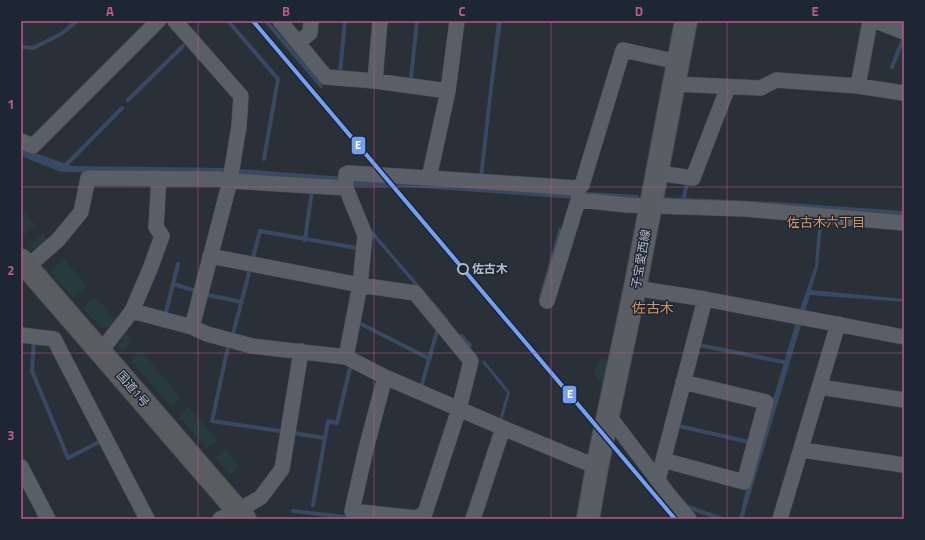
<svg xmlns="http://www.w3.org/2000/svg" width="925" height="540" font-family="'Titillium Web','Noto Sans JP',sans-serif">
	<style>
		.green { fill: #273a3e }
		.water { fill: #384963 }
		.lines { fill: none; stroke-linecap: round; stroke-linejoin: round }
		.stream { stroke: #384963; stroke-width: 4 }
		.street-casing { stroke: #484c53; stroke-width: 16 }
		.secondary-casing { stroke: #484c53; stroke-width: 24 }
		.highway-casing { stroke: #474c53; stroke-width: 24 }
		.street { stroke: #5a5e66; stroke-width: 15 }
		.secondary { stroke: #595d64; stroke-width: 22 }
		.highway { stroke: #5a5d60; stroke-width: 22 }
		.rail-1-casing { stroke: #1d2633; stroke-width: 7 }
		.rail-1 { stroke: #759ef5; stroke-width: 4 }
		.grid { fill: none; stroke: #bc5a87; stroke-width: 1; stroke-opacity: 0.55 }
		.stop-dot { fill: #1d2633; stroke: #b4bcc9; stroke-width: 2 }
		.labels { text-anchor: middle; stroke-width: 3; stroke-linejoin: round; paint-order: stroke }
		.street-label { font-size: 12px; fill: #b4bcc9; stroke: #1d2633 }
		.stop-label { font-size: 12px; font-weight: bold; fill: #b4bcc9; stroke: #1d2633; text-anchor: start }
		.neighbourhood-label { font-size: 13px; fill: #d59563; stroke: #1d2633 }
		.quarter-label { font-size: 14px; fill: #d59563; stroke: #1d2633 }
		.line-badge { stroke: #1d2633; stroke-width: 1.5 }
		.badge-label { font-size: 11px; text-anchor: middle; font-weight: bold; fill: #fff }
		.neatline { fill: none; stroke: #bc5a87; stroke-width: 1.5 }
		.grid-label { font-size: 13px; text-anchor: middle; font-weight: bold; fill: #bc5a87 }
	</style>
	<rect width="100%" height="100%" fill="#2a3038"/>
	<path class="green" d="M21,208L36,225L22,237L21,236Z
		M43,233L50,243L41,250L38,247L34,248L28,246Z
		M64,259L87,286L73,298L50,271Z
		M96,297L118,323L109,331L108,328H101L83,308Z
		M125,332L133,341L122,352L119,348V344L122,340L120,338Z
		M141,350L181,398L171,407L130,359Z
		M602,359H607L603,384C594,379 593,371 598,362Z
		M189,407L218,440L207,449L179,416Z
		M225,449L239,466L229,475L215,458Z"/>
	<path class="water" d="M497,21H502L493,87L483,178L479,177Z
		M21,148L72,166L226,168L371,179L639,195L637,200L574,199L408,187L353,186L372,230L449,320L446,322L371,234L349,185L225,175L61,172L21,156Z
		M664,197L775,202L904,211V216L663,202Z
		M818,227H822L818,267L811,290L904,299V302L810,295L743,519H739L746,490L799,312L815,266Z
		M559,228L562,229L542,298L539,297Z
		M484,360L510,392L502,421L499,420L507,393L482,362Z"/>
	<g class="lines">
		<path class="stream" d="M228,21L278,79L264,159
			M266,21L321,86
			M21,47L33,48L61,34L77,21
			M892,67L904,37
			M340,72L345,21
			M411,78L417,21
			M128,100L183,46
			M66,165L122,108
			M683,200L688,180
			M305,240L312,190
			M253,257L260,231L357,248
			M173,284L196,291
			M207,295L242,302
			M166,312L178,264
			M359,323L430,359
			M233,334L250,269
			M461,336L470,345
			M34,341L32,371L68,458L97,443
			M699,345L783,362
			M228,347L212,421L280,431
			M422,384L438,328
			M679,426L749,442
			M294,433L324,438
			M313,505L328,421L337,423L350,368
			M685,506L722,519
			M293,511L354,518"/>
		<defs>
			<path id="street" d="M175,21L241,96L239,126L230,181L192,327
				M280,21L326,77L375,81L448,91
				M457,21L448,91L429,178L577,188L579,200L577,204L547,301
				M876,21L904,32
				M299,42L310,33L311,21
				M375,81L380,21
				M674,84L761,88L776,80L858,86L904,93
				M858,86L870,21
				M21,141L33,146L158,21
				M657,173L693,178L728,87
				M577,188L582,185L623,50L678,62
				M579,200L627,205L745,209L904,223
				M210,256L360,285L415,293L471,361L459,409L425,513L416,518L352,511L366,449L385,377
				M21,270L27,267L58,240L81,212L88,178L220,179L230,181L346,188
				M635,288L705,299L904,337
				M132,311L150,269L162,236L156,227L159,178
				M21,335L54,339L147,519
				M101,351L132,311L192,327L207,334L252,346L346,357L385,377L503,428L597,467
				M346,357L360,285L365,235L346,188V174L348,173L429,178
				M820,387L904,400
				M609,416L669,495L689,519
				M802,450L904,465
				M663,460L744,482L766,402L683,382
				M21,467L48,519
				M658,480L705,299
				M220,519L238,511L261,497L282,469L301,351
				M473,519L503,428
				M780,519L838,324"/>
			<path id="secondary" d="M588,519L597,467L635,288L686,21"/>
			<path id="highway" d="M21,260L245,519"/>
		</defs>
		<use href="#street" class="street-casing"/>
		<use href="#secondary" class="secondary-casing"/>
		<use href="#highway" class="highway-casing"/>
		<use href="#street" class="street"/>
		<use href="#secondary" class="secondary"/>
		<use href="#highway" class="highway"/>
		<defs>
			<path id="rail-1" d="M253,21L675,519"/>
		</defs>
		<use href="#rail-1" class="rail-1-casing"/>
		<use href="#rail-1" class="rail-1"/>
	</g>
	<path class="grid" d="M198,21V519M374,21V519M551,21V519M727,21V519M21,187H904M21,353H904"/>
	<circle class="stop-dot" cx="463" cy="269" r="5"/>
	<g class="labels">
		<g class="street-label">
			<text transform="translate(641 259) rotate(-80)" y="4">子宝愛西線</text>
			<text transform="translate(133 389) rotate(49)" y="4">国道1号</text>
		</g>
		<g class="stop-label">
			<text x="472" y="273">佐古木</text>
		</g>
		<g class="neighbourhood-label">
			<text x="826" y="227">佐古木六丁目</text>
		</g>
		<g class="quarter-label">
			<text x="653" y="313">佐古木</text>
		</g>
	</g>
	<g class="line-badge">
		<rect x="351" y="136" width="15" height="19" rx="4" fill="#759ef5"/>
		<rect x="562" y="385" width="15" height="19" rx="4" fill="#759ef5"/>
	</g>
	<g class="badge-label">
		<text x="358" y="149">E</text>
		<text x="570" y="398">E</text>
	</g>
	<rect width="925" height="540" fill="none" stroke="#1d2633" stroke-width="44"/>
	<rect x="22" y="22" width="881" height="496" class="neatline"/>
	<g class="grid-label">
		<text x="110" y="16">A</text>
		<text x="286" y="16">B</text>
		<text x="462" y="16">C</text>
		<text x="639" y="16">D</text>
		<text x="815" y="16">E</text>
		<text x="11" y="109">1</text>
		<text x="11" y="275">2</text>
		<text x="11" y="440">3</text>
	</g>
</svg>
